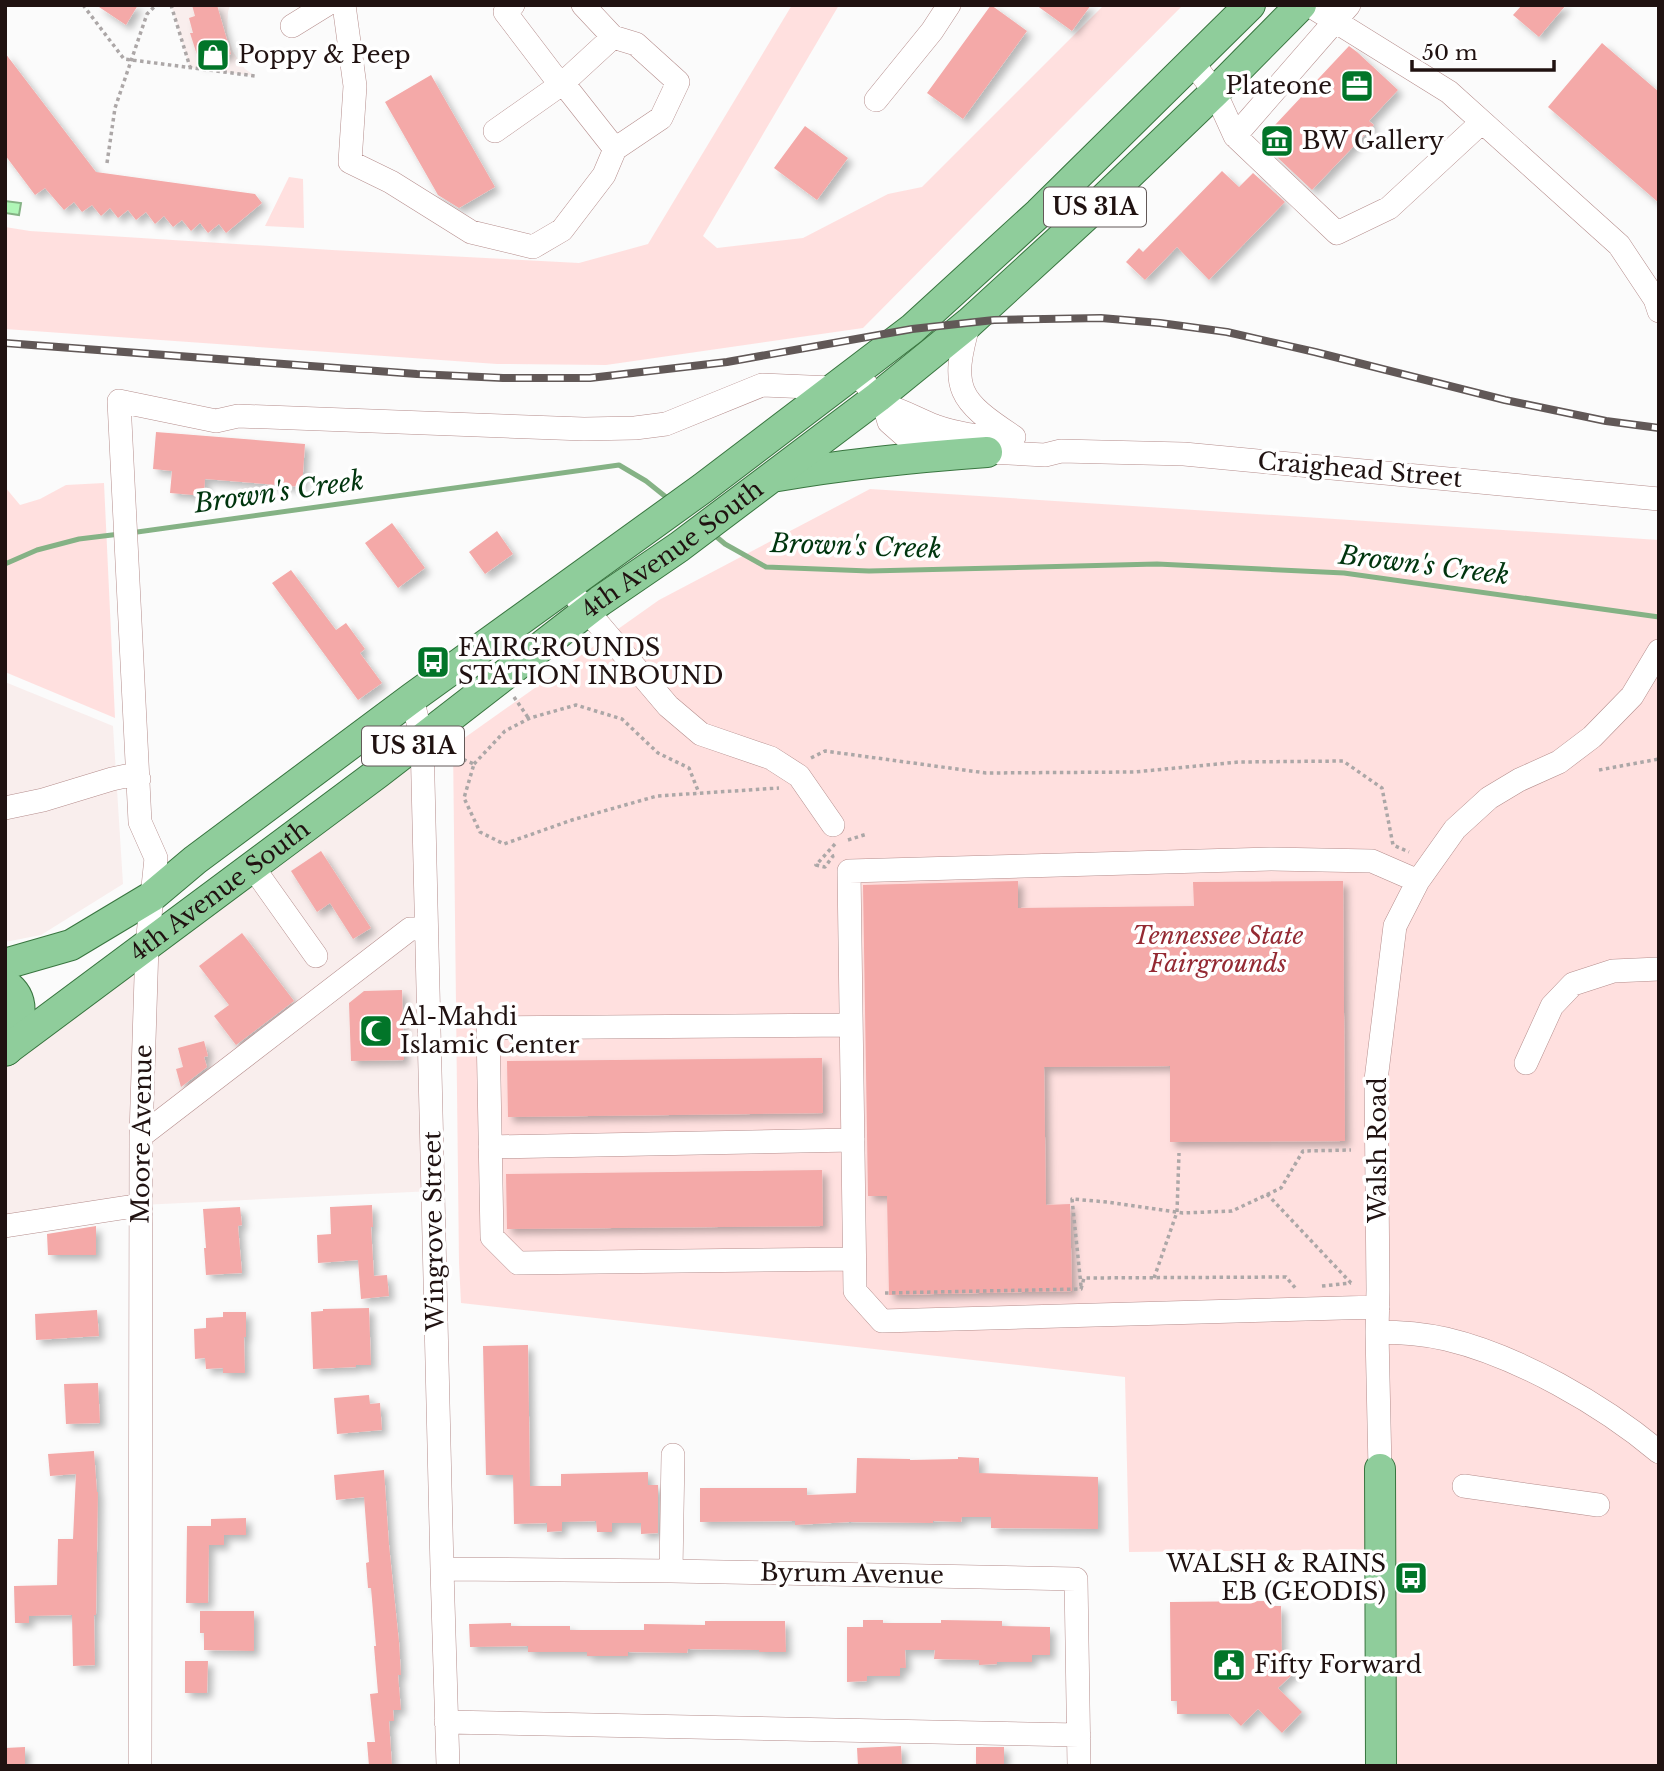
<svg xmlns="http://www.w3.org/2000/svg" width="1664" height="1771" font-family="'Libre Baskerville',serif">
	<style>
		.built { fill: #f9eeed }
		.green { fill: #ffe0df }
		.water { fill: #b0f6b7; stroke: #85b285; stroke-width: 2 }
		.lines { fill: none; stroke-linecap: round; stroke-linejoin: round }
		.stream { stroke: #85b285; stroke-width: 5 }
		.building { fill: #f4a9a8; filter: url(#shadow) }
		.minor-casing { stroke: #b58d8c; stroke-width: 24 }
		.major-casing { stroke: #38753f; stroke-width: 32 }
		.path { stroke: #aca7a7; stroke-width: 3.5; stroke-dasharray: 3.5 3.5; stroke-linecap: butt }
		.minor { stroke: #fff; stroke-width: 23 }
		.major { stroke: #8fcd9b; stroke-width: 30 }
		.rail-casing { stroke: #615857; stroke-width: 8 }
		.rail { stroke: #fff; stroke-width: 5; stroke-dasharray: 16; stroke-linecap: butt }
		.labels { text-anchor: middle; stroke-width: 7; stroke-linejoin: round; paint-order: stroke }
		.shield { fill: #fff; stroke: #635958; stroke-width: 2 }
		.shield-label { font-size: 23px; font-weight: bold; fill: #201211 }
		.poi-label { font-size: 24px; fill: #201211; stroke: #fff; text-anchor: start }
		.street-label { font-size: 24px; fill: #201211; stroke: #fff }
		.park-label { font-size: 24px; font-style: italic; fill: #942a33; stroke: #fff }
		.water-label { font-size: 26px; font-style: italic; fill: #00350e; stroke: #fff }
	</style>
	<defs>
		<filter id="shadow"><feDropShadow dx="5" dy="5" stdDeviation="3.5" flood-color="#0004"/></filter>
	</defs>
	<rect width="100%" height="100%" fill="#fbfbfb"/>
	<path class="built" d="M171,5H230L228,12L227,33L233,52L245,69L255,76L190,68Z
		M5,682L113,726L123,884L41,935L5,942Z
		M422,739L433,1191L141,1205L5,1226V1051Z"/>
	<path class="green" d="M792,5H839L703,236L717,248L803,238L888,194L922,187L1104,5H1183L863,328L606,365L497,364L5,329V227L30,231L332,250L579,263L648,244Z
		M289,177L303,179L304,228L265,226Z
		M104,483L115,718L5,672V487L20,505L40,499L66,485Z
		M870,489L1659,540V1766H1397L1394,1549L1129,1552L1125,1377L461,1303L459,1263L453,746L659,600Z"/>
	<path class="water" d="M5,201L21,203L19,215L5,213Z"/>
	<g class="lines">
		<path class="stream" d="M130,533L619,465L646,481L671,501
			M712,533L725,544L766,567L869,571L1157,564L1344,573L1659,617
			M5,564L37,550L79,539L120,534"/>
	</g>
	<path class="building" d="M96,5H138L126,25Z
		M192,5H217L231,54L200,64L190,33H193L189,18L195,16Z
		M991,5L1027,31L963,119L927,93Z
		M1036,5H1091L1072,31Z
		M1522,5H1566L1539,37L1513,15Z
		M1602,43L1659,92V203L1548,107Z
		M1349,46L1357,52L1398,90L1369,121L1374,125L1312,190L1260,141Z
		M5,53L96,172L255,194L262,203L226,233L219,224L208,233L200,223L191,231L182,220L173,227L164,216L155,224L146,212L136,220L128,210L118,218L110,208L101,216L92,205L82,212L74,202L64,210L45,188L35,195L5,155Z
		M431,75L495,187L459,208L438,195L385,102Z
		M805,126L848,158L817,200L774,168Z
		M1222,171L1239,187L1253,173L1285,202L1209,280L1177,247L1145,280L1126,262L1139,248L1143,252Z
		M156,432L305,444L302,487L205,479L204,496L170,493L172,471L153,469Z
		M392,523L425,568L398,588L365,543Z
		M497,531L513,554L485,574L469,552Z
		M291,570L336,630L346,623L365,649L360,653L382,683L358,700L272,583Z
		M321,851L371,928L353,939L330,903L317,912L291,871Z
		M1018,881V908L1194,906L1193,882L1343,881L1345,1141L1170,1142V1066L1044,1067L1046,1205L1070,1204L1072,1291L889,1295L887,1196H868L863,885Z
		M242,933L294,1001L236,1045L214,1016L229,1005L199,966Z
		M402,990L404,1060L351,1061L349,1003L364,991Z
		M204,1041L208,1056L204,1057L207,1067L181,1087L176,1069L183,1067L178,1048Z
		M822,1058L823,1113L508,1117L507,1061Z
		M822,1170L823,1226L507,1229L506,1174Z
		M372,1205L373,1227H371L374,1276L387,1275L389,1296L361,1299L358,1260L318,1263L317,1235L331,1234L330,1207Z
		M240,1207L242,1225L238,1226L242,1273L206,1275L204,1248H206L203,1209Z
		M96,1226V1255H48L47,1234Z
		M369,1308L371,1365H356V1367L313,1369L311,1312L323,1311V1309Z
		M97,1310L99,1336L36,1340L35,1314Z
		M223,1312H246V1337H244L245,1373H223V1368L206,1369L205,1358L195,1359L194,1329L206,1328V1318L223,1317Z
		M528,1345L530,1486H561V1474L648,1472V1485H658V1533L641,1534V1523H612V1532H597L596,1521L562,1522V1531L547,1532V1523L514,1524L513,1475H486L483,1346Z
		M98,1383L100,1423L66,1424L64,1384Z
		M369,1395L370,1404L380,1403L382,1430L337,1434L334,1398Z
		M94,1451L97,1492H98L96,1615H94L95,1665L73,1666L72,1615L29,1616V1623H15L14,1586L57,1585L58,1539H73L76,1474L50,1476L48,1454Z
		M958,1457L979,1458V1473L1098,1477V1529L991,1528V1517H962L961,1522L933,1521V1523L850,1522L795,1525V1521L700,1522V1488H807V1495L856,1493L857,1458L910,1459V1460L958,1459Z
		M384,1470L389,1545L399,1642L401,1675H398L401,1710H393L394,1721H389L392,1766H369L367,1742H375L370,1694L378,1693L374,1646H376L371,1588H368L366,1563L369,1562L364,1497L336,1500L334,1475Z
		M246,1518V1535H224V1545H209L208,1603H186L187,1526H211V1519Z
		M1268,1601V1606H1281L1282,1659L1295,1672L1278,1688L1302,1712L1282,1733L1258,1709L1241,1726L1229,1714H1177V1701H1171L1170,1602Z
		M200,1611H254V1651L204,1650V1633H200Z
		M863,1620H883V1623H941V1620L1002,1621V1626L1050,1627V1655H1032V1662H997V1664L979,1665V1660L934,1659L935,1650H905L906,1668H900V1676H867V1681L847,1682V1627H863Z
		M705,1621H785L786,1652H759V1650L688,1649L687,1653L628,1652V1656H587V1652H528V1646L470,1647L469,1624L511,1623V1626H570V1630H644V1624L705,1625Z
		M185,1661H208L207,1693H185Z
		M901,1746L902,1766H858L857,1748Z
		M25,1747V1766H5V1748Z
		M976,1747H1004V1766H976Z"/>
	<g class="lines">
		<defs>
			<path id="minor" d="M344,5L355,86L350,162L391,182L471,232L533,247L562,230L604,175L615,149L661,118L678,82L636,44L613,37L563,83L615,149
				M583,5L613,37
				M1309,5L1449,92L1619,245L1655,299L1659,311
				M292,26L326,5
				M1192,62L1215,92L1235,136L1337,233L1389,208L1482,122
				M876,100L932,31L949,5
				M495,131L563,83L553,75L505,12L513,5
				M1235,136L1349,5
				M969,323C950,389 958,400 1014,437
				M855,372L884,405L889,422L906,437L924,444L949,450L1045,455L1061,451L1184,454L1659,499
				M884,405C902,410 917,419 935,426C957,434 981,437 1005,438
				M578,600L668,706L701,734L771,758L799,776L833,825
				M412,698L422,739L442,1569L448,1766
				M5,808L43,800L112,779L126,776L139,779
				M252,866L316,956
				M851,1025L488,1028L492,1237L518,1263L854,1259
				M1526,1063L1552,1006L1573,984L1613,971L1659,969
				M141,1136L410,929H426
				M490,1147L853,1140
				M5,1226L141,1205
				M1378,1307L882,1321L855,1291L849,871L1271,859L1372,861L1418,881
				M1377,1332C1400,1332 1424,1334 1446,1339C1518,1356 1603,1405 1659,1452
				M1380,1469L1377,1332L1378,1290L1376,1080L1395,926L1418,881L1455,829L1489,798L1519,780L1559,762L1592,737L1632,696L1659,651
				M1464,1486L1598,1505
				M442,1569L671,1571L1076,1579L1079,1766
				M671,1571L673,1455
				M446,1722L1079,1735
				M140,1766L141,1136L147,945L156,858L140,822L119,401L216,421L238,416L584,429L635,428L666,424L762,385L833,388"/>
			<g id="major">
				<path d="M778,476C847,464 917,457 987,452"/>
				<path d="M5,964L71,945L151,897L195,860L412,698L703,488L912,329L1039,213L1250,5"/>
				<path d="M5,984C31,1002 16,1027 7,1050"/>
				<path id="s1" d="M5,1051L378,773L600,601L679,547L878,397L969,323L1089,213L1215,92L1301,5"/>
				<path d="M1380,1469L1381,1766"/>
			</g>
		</defs>
		<use href="#minor" class="minor-casing"/>
		<use href="#major" class="major-casing"/>
		<path class="path" d="M83,5L124,59L255,76
			M171,5L190,67
			M107,163L115,108L147,14L156,5
			M514,697L529,719
			M444,751L474,764L464,798L480,832L504,844L572,820L657,796L779,788
			M811,758L825,751L986,773L1134,772L1239,762L1343,761L1382,788L1393,845L1409,852
			M474,764L505,731L530,718L576,705L622,719L658,753L689,768L699,793
			M1599,770L1659,759
			M848,840L867,834
			M835,844L816,865L825,867L833,856L837,855
			M1267,1194L1351,1283
			M1154,1278L1177,1212L1179,1153
			M1081,1286L1072,1199L1107,1202L1183,1213L1232,1211L1281,1188L1303,1151L1351,1150
			M1322,1286L1351,1283
			M885,1293L1081,1289L1084,1278L1286,1277L1297,1290"/>
		<use href="#minor" class="minor"/>
		<use href="#major" class="major"/>
		<defs>
			<path id="rail" d="M5,343L417,374L503,378H590L727,362L912,329L994,320L1101,318L1160,323L1227,332L1315,352L1505,400L1606,421L1659,428"/>
		</defs>
		<use href="#rail" class="rail-casing"/>
		<use href="#rail" class="rail"/>
	</g>
	<defs>
		<symbol id="shop-square" viewBox="-11 -11 22 22"><rect x="-9" y="-9" width="18" height="18" rx="4" fill="#027529" stroke="#fff"/><path d="M-5-2.5h2.3a2.7 3.5 0 0 1 5.4 0H5L5.5 6h-11ZM-1.5-2.5h3a1.5 2.3 0 0 0-3 0Z" fill="#fff"/></symbol>
		<symbol id="office-square" viewBox="-11 -11 22 22"><rect x="-9" y="-9" width="18" height="18" rx="4" fill="#027529" stroke="#fff"/><path d="M-6-3h4V-5.5h4V-3h4V5H-6ZM-1-4.5V-3h2v-1.5ZM-6 0V1H6V0Z" fill="#fff"/></symbol>
		<symbol id="museum-square" viewBox="-11 -11 22 22"><rect x="-9" y="-9" width="18" height="18" rx="4" fill="#027529" stroke="#fff"/><path d="M0-6L6-3V-2H-6V-3ZM-5-1h2V3h-2ZM-1-1h2V3h-2ZM3-1h2V3H3ZM-6 4H6V6H-6Z" fill="#fff"/></symbol>
		<symbol id="bus-square" viewBox="-11 -11 22 22"><rect x="-9" y="-9" width="18" height="18" rx="4" fill="#027529" stroke="#fff"/><path d="M-5-6H5V4H4V6H2V4H-2V6H-4V4H-5ZM-3.5-4V0h7V-4ZM-3.5 1.2v1.5H-2V1.2ZM2 1.2v1.5H3.5V1.2Z" fill="#fff"/></symbol>
		<symbol id="mosque-square" viewBox="-11 -11 22 22"><rect x="-9" y="-9" width="18" height="18" rx="4" fill="#027529" stroke="#fff"/><path d="M3.5-4.9A6 6 0 1 0 3.5 4.9A5 5 0 1 1 3.5-4.9Z" fill="#fff"/></symbol>
		<symbol id="civic-square" viewBox="-11 -11 22 22"><rect x="-9" y="-9" width="18" height="18" rx="4" fill="#027529" stroke="#fff"/><path d="M-.6-6.5H3V-4.5H.6V-3L4-1V1h2V6H-6V1h2V-1L-.6-3ZM-1.2 2.5V6h2.4V2.5Z" fill="#fff"/></symbol>
	</defs>
	<g fill-rule="evenodd">
		<use href="#shop-square" x="194" y="36" width="38" height="38"/>
		<use href="#office-square" x="1338" y="67" width="38" height="38"/>
		<use href="#museum-square" x="1258" y="122" width="38" height="38"/>
		<use href="#bus-square" x="414" y="643" width="38" height="38"/>
		<use href="#mosque-square" x="357" y="1012" width="38" height="38"/>
		<use href="#bus-square" x="1392" y="1559" width="38" height="38"/>
		<use href="#civic-square" x="1210" y="1646" width="38" height="38"/>
	</g>
	<g class="labels">
		<g class="shield">
			<rect x="1044" y="187.5" width="102" height="39" rx="5"/>
			<rect x="362" y="726.5" width="102" height="39" rx="5"/>
		</g>
		<g class="shield-label">
			<text x="1095" y="215">US 31A</text>
			<text x="413" y="754">US 31A</text>
		</g>
		<g class="poi-label">
			<text x="238" y="63">Poppy &amp; Peep</text>
			<text x="1332" y="94" text-anchor="end">Plateone</text>
			<text x="1302" y="149">BW Gallery</text>
			<text x="458" y="656">FAIRGROUNDS<tspan x="458" dy="28">STATION INBOUND</tspan></text>
			<text x="400" y="1025">Al-Mahdi<tspan x="400" dy="28">Islamic Center</tspan></text>
			<text x="1386" y="1572" text-anchor="end">WALSH &amp; RAINS<tspan x="1386" dy="28">EB (GEODIS)</tspan></text>
			<text x="1254" y="1673">Fifty Forward</text>
		</g>
		<g class="street-label">
			<text transform="translate(1360 470) rotate(5)" y="8">Craighead Street</text>
			<text dy="8" stroke="none"><textPath href="#s1" startOffset="835">4th Avenue South</textPath></text>
			<text dy="8" stroke="none"><textPath href="#s1" startOffset="268">4th Avenue South</textPath></text>
			<text transform="translate(142 1134) rotate(-89)" y="8">Moore Avenue</text>
			<text transform="translate(1378 1150) rotate(-90)" y="8">Walsh Road</text>
			<text transform="translate(434 1231) rotate(-91)" y="8">Wingrove Street</text>
			<text transform="translate(852 1574) rotate(1)" y="8">Byrum Avenue</text>
		</g>
		<g class="park-label">
			<text x="1218" y="944">Tennessee State<tspan x="1218" dy="28">Fairgrounds</tspan></text>
		</g>
		<g class="water-label">
			<text transform="translate(279 492) rotate(-8)" y="9">Brown's Creek</text>
			<text transform="translate(856 546) rotate(2)" y="9">Brown's Creek</text>
			<text transform="translate(1424 565) rotate(7)" y="9">Brown's Creek</text>
		</g>
	</g>
	<rect width="1664" height="1771" fill="none" stroke="#201211" stroke-width="14"/>
	<path d="M1412 60v10h142v-10" fill="none" stroke="#201211" stroke-width="3.5"/>
	<text x="1422" y="60" font-size="21" fill="#201211" stroke="#ffffff" stroke-width="5" paint-order="stroke">50 m</text>
</svg>
